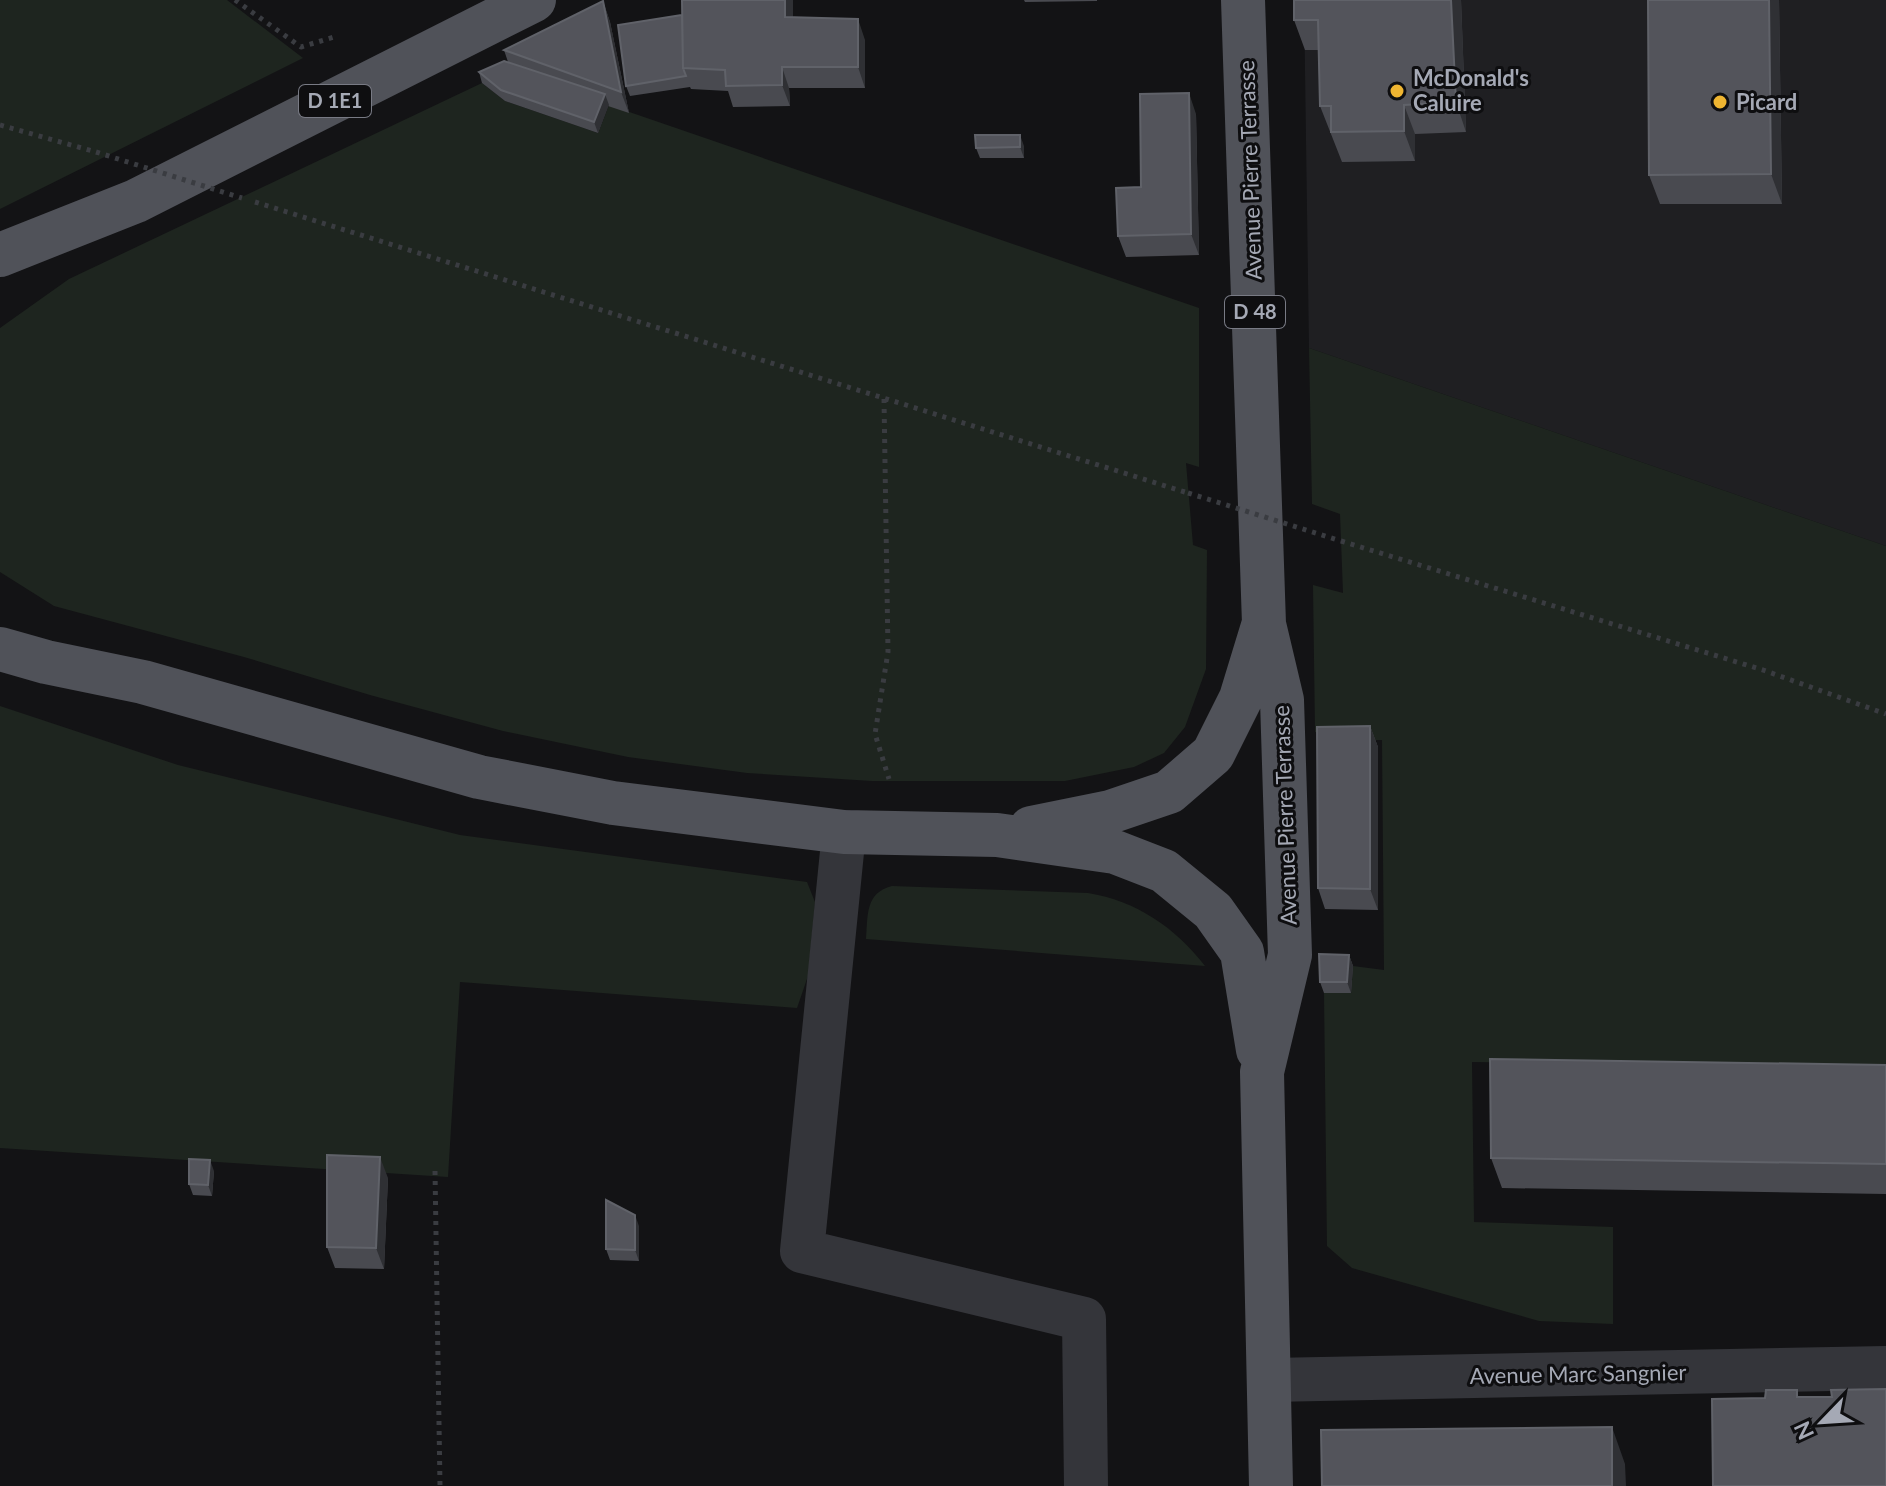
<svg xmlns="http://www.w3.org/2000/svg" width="1886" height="1486" font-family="Lato,sans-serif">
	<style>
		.built { fill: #1f1f22 }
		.green { fill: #1e251f }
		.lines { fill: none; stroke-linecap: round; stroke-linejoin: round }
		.path { stroke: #3a3c41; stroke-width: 5; stroke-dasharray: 4 6; stroke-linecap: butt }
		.minor { stroke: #34353a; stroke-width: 44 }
		.major { stroke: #505259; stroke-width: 44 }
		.path-bridge { stroke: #3a3c41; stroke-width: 5; stroke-dasharray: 4 6; stroke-linecap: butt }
		.wall { fill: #494a50 }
		.shaded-wall { fill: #2f3034 }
		.building { fill: #53545b; stroke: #606269; stroke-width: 2 }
		.poi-dot { fill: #efb531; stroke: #0e0e10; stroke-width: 3 }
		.labels { text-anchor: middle; stroke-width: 6; stroke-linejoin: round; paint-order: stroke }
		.shield { fill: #0e0e10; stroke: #787a84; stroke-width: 2 }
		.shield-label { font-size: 20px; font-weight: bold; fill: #a5a9b5 }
		.poi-label { font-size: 22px; font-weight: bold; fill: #a5a9b5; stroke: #0e0e10; text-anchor: start }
		.street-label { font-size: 22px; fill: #a5a9b5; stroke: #0e0e10 }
	</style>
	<rect width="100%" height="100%" fill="#131315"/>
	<path class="built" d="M1304,0H1886V546L1309,348Z"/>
	<path class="green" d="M0,0H227L303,58L0,209Z
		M482,83L505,101L598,133L609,105L1199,308V467L1186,463L1193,545L1207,550L1206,669L1185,727L1164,753L1134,767L1065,781H872L747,773L628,757L503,731L370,695L244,657L54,606L0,572V328L69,279Z
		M1309,348L1886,546V1068L1472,1062L1474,1222L1613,1227V1324L1539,1321L1352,1268L1327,1246L1324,993H1351L1353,966L1384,970L1382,740H1322L1321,734L1315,732L1313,585L1343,593L1340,514L1312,504Z
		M0,706L178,765L460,835L807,882L815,902L808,976L797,1008L460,982L448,1177L0,1148Z
		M892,886L1088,893C1136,901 1175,927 1205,966L866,939C868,915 865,893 892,886Z"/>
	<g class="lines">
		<path class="path" d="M235,0L301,47L334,37
			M0,125L96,152
			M255,202L1188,493
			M884,399L888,652L875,734L889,779
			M1341,541L1763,670L1886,714
			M435,1171L440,1486"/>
		<path class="minor" d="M844,832L802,1251L1084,1319L1086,1486
			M1269,1380L1886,1368"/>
		<path class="major" d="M1243,0L1264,624L1282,700L1290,955L1262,1072L1271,1486
			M0,255L136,201L534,0
			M0,649L46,662L143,682L479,777L613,803L844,832L997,835L1115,852L1164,871L1213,911L1242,952L1258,1050
			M1031,828L1110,812L1169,792L1213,754L1241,698L1263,626"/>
		<path class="path-bridge" d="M96,152L242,198
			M1188,493L1341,541"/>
	</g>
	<path class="wall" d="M682,0H793V17L865,40V88H789L790,106L733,107L728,91L691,89L690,87L630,96L626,86L682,15Z
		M1024,0H1097V1L1025,2Z
		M1461,0L1466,132L1415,134V161L1342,162L1320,106L1318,50H1305L1294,20Z
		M1648,0H1779L1782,204H1660L1649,175Z
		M603,1L610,22L629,113L608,106L598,133L505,101L482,83L479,72L508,62L504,50Z
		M1196,114L1199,255L1126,257L1118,236L1141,187Z
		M1024,146V158H980L976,148Z
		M1370,726L1378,747V910L1325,909L1318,888Z
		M1349,955L1353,966L1351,993H1324L1320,982Z
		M1886,1065V1194L1502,1188L1491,1158Z
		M214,1171L212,1196L193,1195L189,1184Z
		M388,1178L384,1269L335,1268L327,1247Z
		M639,1226V1261L610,1260L606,1249Z"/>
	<path class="shaded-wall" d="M785,0H793V38L785,17Z
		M1451,0H1461L1466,132L1456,102Z
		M1769,0H1779L1782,204L1771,174Z
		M603,1L610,22L629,113L621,92Z
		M858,19L865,40V88L858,67Z
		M782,67L789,88L790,106L782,85Z
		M1189,93L1196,114L1199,255L1191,234Z
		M605,94L609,105L598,133L594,122Z
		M1404,105L1415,134V161L1404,131Z
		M1020,135L1024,146V158L1020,147Z
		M1370,726L1378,747V910L1370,889Z
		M1349,955L1353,966L1351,993L1347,982Z
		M380,1157L388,1178L384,1269L376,1248Z
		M210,1160L214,1171L212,1196L208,1185Z
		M635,1215L639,1226V1261L635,1250Z
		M1612,1427L1625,1464L1626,1486H1612Z"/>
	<path class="building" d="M682,0H785V17L858,19V67H782V85L726,86L725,70L683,68Z
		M1294,0H1451L1456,102L1404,105V131L1331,132V106H1320L1318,20H1294Z
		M1648,0H1769L1771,174L1649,175Z
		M603,1L621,92L504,50Z
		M682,15L683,68L686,76L626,86L618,25Z
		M504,61L605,94L594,122L501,90L479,72Z
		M1189,93L1191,234L1118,236L1116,188L1141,187L1140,94Z
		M975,135H1020V147L976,148Z
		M1370,726V889L1318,888L1317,727Z
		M1319,954L1349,955L1347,982H1320Z
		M1490,1059L1886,1065V1164L1491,1158Z
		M327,1155L380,1157L376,1248L327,1247Z
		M189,1159L210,1160L208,1185L189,1184Z
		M606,1200L635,1215V1250L606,1249Z
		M1886,1389V1486H1713L1712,1399L1765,1398L1766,1390H1797V1397H1832L1831,1390Z
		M1612,1427V1486H1322L1321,1430Z"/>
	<g class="poi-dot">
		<circle cx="1397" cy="91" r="8"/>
		<circle cx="1720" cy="102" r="8"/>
	</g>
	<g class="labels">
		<g class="shield">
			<rect x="299" y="85" width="72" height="32" rx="6"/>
			<rect x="1225" y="296" width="60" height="32" rx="6"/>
		</g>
		<g class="shield-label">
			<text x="335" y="108">D 1E1</text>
			<text x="1255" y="319">D 48</text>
		</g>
		<g class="poi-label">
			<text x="1413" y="86">McDonald's<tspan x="1413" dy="25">Caluire</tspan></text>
			<text x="1736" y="110">Picard</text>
		</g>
		<g class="street-label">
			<text transform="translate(1250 170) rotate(-92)" y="8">Avenue Pierre Terrasse</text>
			<text transform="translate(1285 815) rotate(-92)" y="8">Avenue Pierre Terrasse</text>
			<text transform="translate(1578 1374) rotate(-1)" y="8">Avenue Marc Sangnier</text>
		</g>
	</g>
	<g transform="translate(1822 1422) rotate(245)" stroke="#0e0e10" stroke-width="6" paint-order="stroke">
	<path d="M0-6L14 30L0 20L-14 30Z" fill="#a5a9b5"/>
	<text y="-12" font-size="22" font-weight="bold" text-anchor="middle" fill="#a5a9b5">N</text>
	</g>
</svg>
